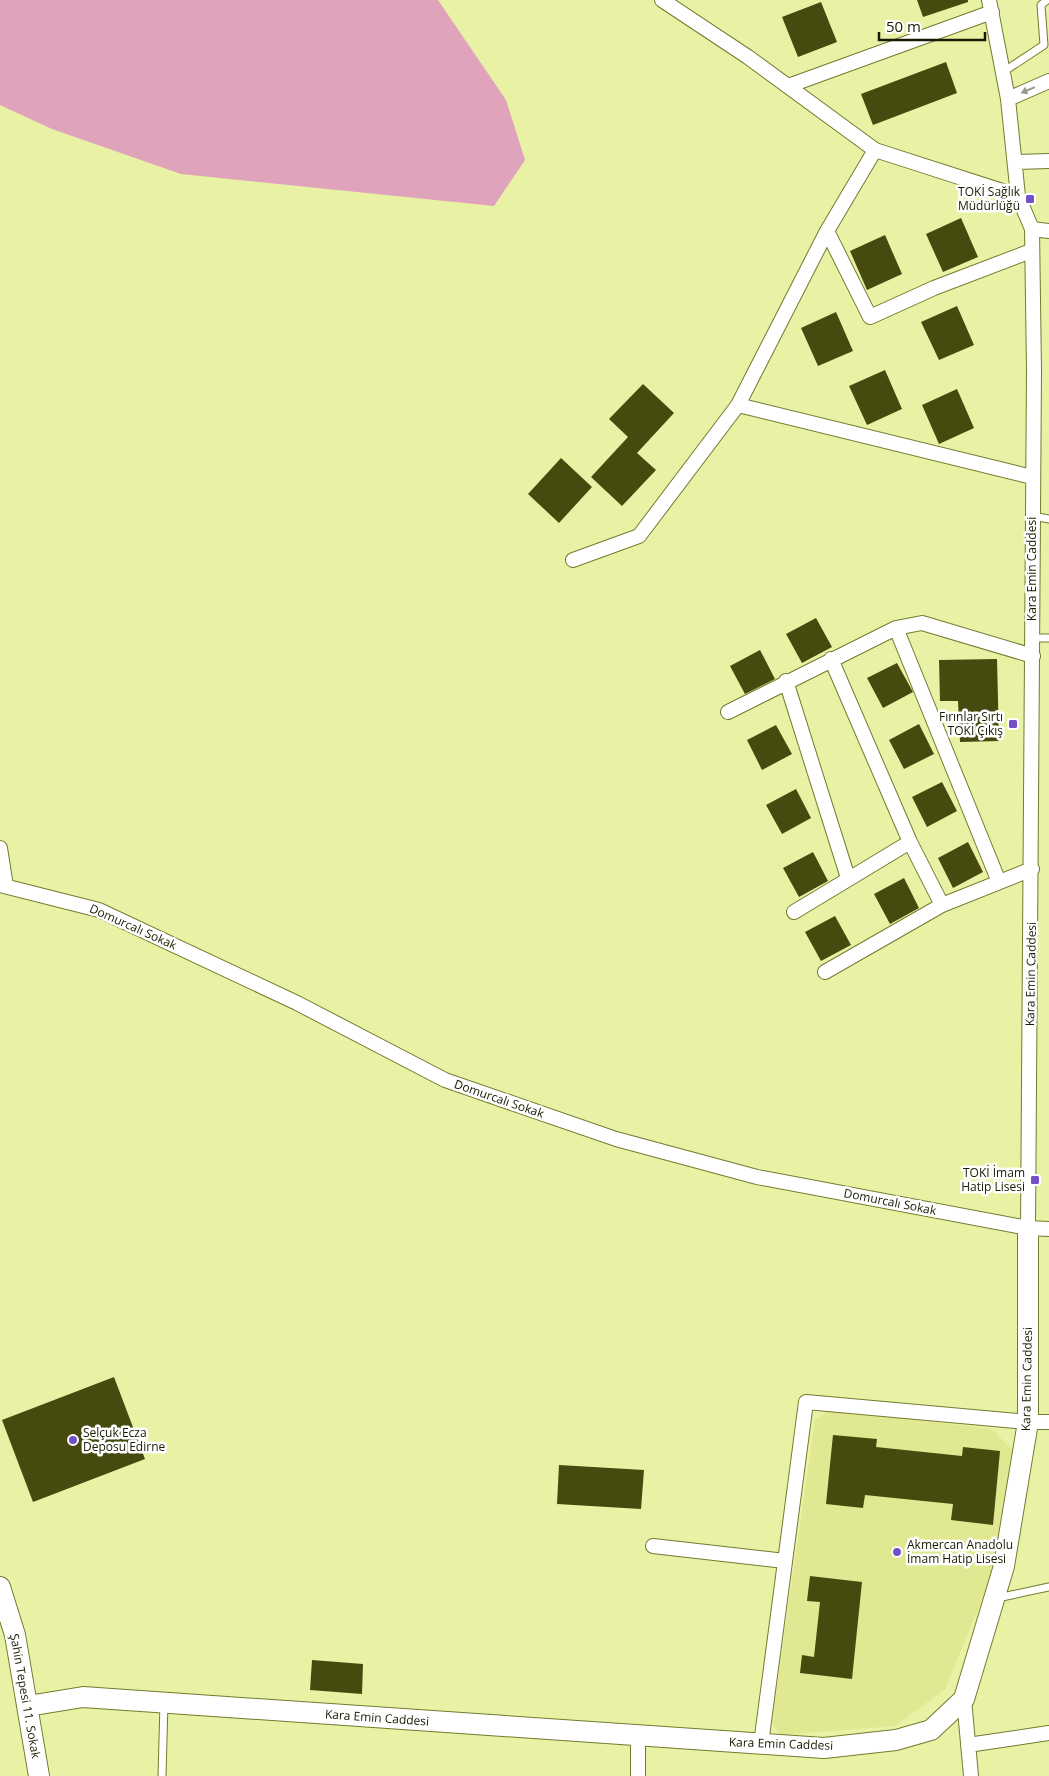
<svg xmlns="http://www.w3.org/2000/svg" width="1049" height="1776" font-family="'Open Sans',sans-serif">
	<style>
		.built { fill: #e0e892 }
		.green { fill: #dfa3bb }
		.building { fill: #464a0e }
		.lines { fill: none; stroke-linecap: round; stroke-linejoin: round }
		.lane-casing { stroke: #747a2f; stroke-width: 9 }
		.street-casing { stroke: #747a2f; stroke-width: 16 }
		.secondary-casing { stroke: #747a2f; stroke-width: 22 }
		.lane { stroke: #fff; stroke-width: 7 }
		.street { stroke: #fff; stroke-width: 14 }
		.secondary { stroke: #fff; stroke-width: 20 }
		.oneway { fill: #98988c }
		.poi-dot { fill: #734fc8; stroke: #fff; stroke-width: 2 }
		.labels { text-anchor: middle; stroke-width: 5; stroke-linejoin: round; paint-order: stroke }
		.poi-label { font-size: 12px; fill: #191a00; stroke: #fff; text-anchor: end }
		.street-label { font-size: 12px; fill: #191a00; stroke: #fff }
	</style>
	<rect width="100%" height="100%" fill="#e9f1a4"/>
	<path class="built" d="M830,1410L992,1429L1013,1451L1004,1525L991,1578L945,1689L895,1726L781,1735L772,1722L815,1420Z"/>
	<path class="green" d="M0,0H438L506,100L525,160L494,206L181,174L52,129L0,105Z"/>
	<path class="building" d="M917,0H968V2L923,17Z
		M821,2L837,42L798,57L782,17Z
		M946,62L957,93L873,125L861,94Z
		M961,218L978,257L943,272L926,234Z
		M885,235L902,274L867,290L850,251Z
		M957,306L974,345L939,360L921,322Z
		M836,312L853,351L818,366L801,328Z
		M885,370L902,409L867,425L849,386Z
		M643,384L674,413L637,453L656,470L622,506L591,477L628,437L609,419Z
		M957,389L974,428L939,444L922,405Z
		M561,458L592,487L559,523L528,494Z
		M816,618L832,647L802,663L786,634Z
		M760,650L775,679L745,694L730,666Z
		M997,659L999,741L960,742L958,701H940L939,660Z
		M897,663L913,692L883,708L867,678Z
		M919,724L934,754L904,769L889,740Z
		M776,725L792,754L762,770L747,740Z
		M942,782L957,811L927,827L912,797Z
		M796,789L811,818L782,834L766,805Z
		M968,842L983,872L953,888L938,858Z
		M813,852L828,881L799,897L783,868Z
		M904,878L919,908L890,924L874,894Z
		M835,916L851,945L821,961L805,932Z
		M114,1377L145,1459L33,1502L2,1420Z
		M833,1435L877,1439L876,1447L962,1456L963,1447L1000,1451L993,1525L951,1520L953,1504L865,1495L863,1508L826,1504Z
		M559,1465L644,1470L641,1509L557,1504Z
		M810,1576L862,1582L852,1679L800,1673L802,1655L814,1657L820,1602L807,1601Z
		M312,1660L363,1664L362,1694L310,1690Z"/>
	<g class="lines">
		<defs>
			<path id="lane" d="M1003,72L1044,45L1041,5L1047,0
				M1033,516L1049,519
				M1033,638H1049
				M997,1598L1049,1587
				M162,1776L164,1703"/>
			<path id="street" d="M662,0L748,57L875,150L1018,196
				M989,0L1008,99L1018,196L1032,229L1034,371L1028,1228
				M788,86L992,12
				M1008,99L1049,81
				M1015,162L1049,161
				M1032,229L1049,231
				M827,231L870,317L934,288L1031,251
				M738,405L1032,477
				M573,560L639,536L738,405L827,231L875,150
				M896,628L999,882
				M831,659L910,842L942,905
				M786,681L848,878
				M728,712L896,628L922,623L1033,656
				M0,848L6,886
				M0,885L99,910L297,1003L445,1080L616,1139L757,1177L1028,1228L1049,1229
				M794,912L910,842
				M825,972L942,905L1032,869
				M653,1546L785,1561
				M964,1699L971,1776
				M761,1744L806,1402L1028,1422H1049
				M968,1745L1049,1733
				M638,1776V1736"/>
			<path id="secondary" d="M0,1587L15,1635L39,1776
				M28,1706L83,1697L824,1748L896,1740L931,1730L964,1699L1004,1566L1028,1422V1228"/>
		</defs>
		<use href="#lane" class="lane-casing"/>
		<use href="#street" class="street-casing"/>
		<use href="#secondary" class="secondary-casing"/>
		<use href="#lane" class="lane"/>
		<use href="#street" class="street"/>
		<use href="#secondary" class="secondary"/>
	</g>
	<defs><path id="oneway-solid" d="M-6-.8H1V-3.2L6.5 0L1 3.2V.8H-6Z" transform="scale(1.25)"/></defs>
	<use class="oneway" href="#oneway-solid" transform="translate(1028 90) rotate(157)"/>
	<g class="poi-dot">
		<rect x="1025" y="194" width="10" height="10" rx="2.5"/>
		<rect x="1008" y="719" width="10" height="10" rx="2.5"/>
		<rect x="1030" y="1175" width="10" height="10" rx="2.5"/>
		<circle cx="73" cy="1440" r="5"/>
		<circle cx="897" cy="1552" r="5"/>
	</g>
	<g class="labels">
		<g class="poi-label">
			<text x="1020" y="196">TOKİ Sağlık<tspan x="1020" dy="14">Müdürlüğü</tspan></text>
			<text x="1003" y="721">Fırınlar Sırtı<tspan x="1003" dy="14">TOKİ Çıkış</tspan></text>
			<text x="1025" y="1177">TOKİ İmam<tspan x="1025" dy="14">Hatip Lisesi</tspan></text>
			<text x="83" y="1437" text-anchor="start">Selçuk Ecza<tspan x="83" dy="14">Deposu Edirne</tspan></text>
			<text x="907" y="1549" text-anchor="start">Akmercan Anadolu<tspan x="907" dy="14">İmam Hatip Lisesi</tspan></text>
		</g>
		<g class="street-label">
			<text transform="translate(1032 569) rotate(-90)" y="4">Kara Emin Caddesi</text>
			<text transform="translate(133 927) rotate(24)" y="4">Domurcalı Sokak</text>
			<text transform="translate(1031 974) rotate(-89)" y="4">Kara Emin Caddesi</text>
			<text transform="translate(499 1099) rotate(19)" y="4">Domurcalı Sokak</text>
			<text transform="translate(890 1202) rotate(11)" y="4">Domurcalı Sokak</text>
			<text transform="translate(1027 1379) rotate(-89)" y="4">Kara Emin Caddesi</text>
			<text transform="translate(25 1696) rotate(80)" y="4">Şahin Tepesi 11. Sokak</text>
			<text transform="translate(377 1718) rotate(4)" y="4">Kara Emin Caddesi</text>
			<text transform="translate(781 1744) rotate(2)" y="4">Kara Emin Caddesi</text>
		</g>
	</g>
	<path d="M879 32v8h106v-8" fill="none" stroke="#191a00" stroke-width="2.5"/>
	<text x="886" y="32" font-size="15" fill="#191a00" stroke="#ffffff" stroke-width="4" paint-order="stroke">50 m</text>
</svg>
